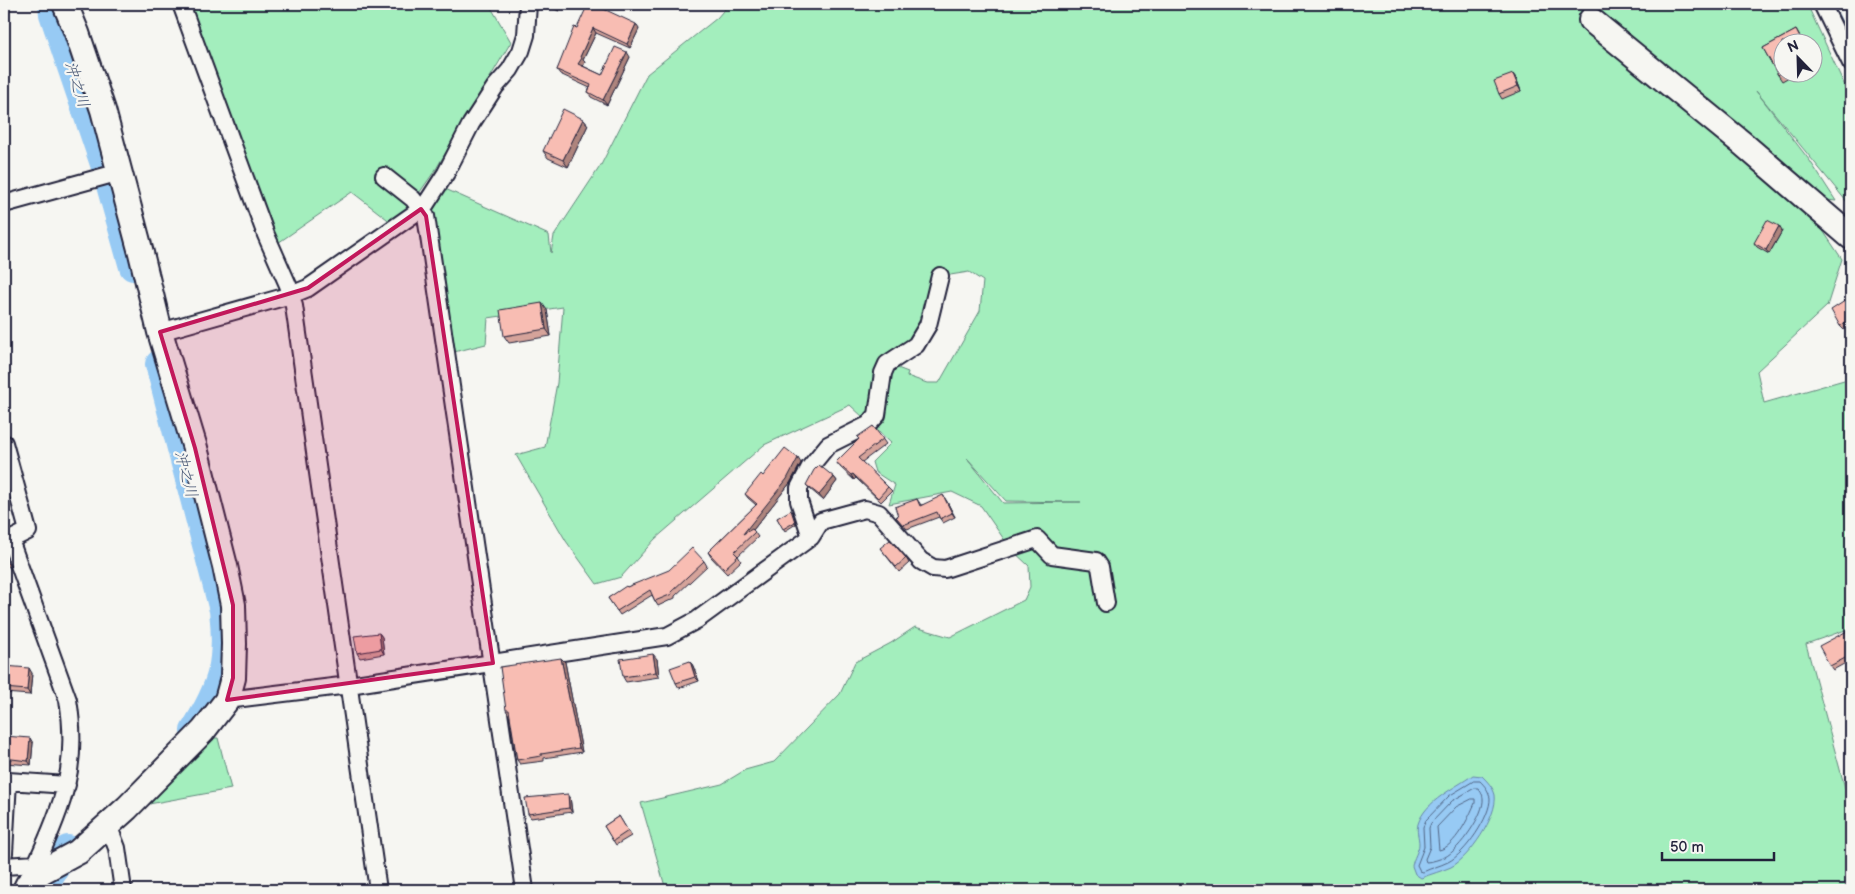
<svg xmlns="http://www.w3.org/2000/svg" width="1855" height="894" font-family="'Balsamiq Sans','Klee One',sans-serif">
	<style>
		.green { fill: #a3eebd; stroke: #62887c; fill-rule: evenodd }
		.water { fill: #97caf4; stroke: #6887aa }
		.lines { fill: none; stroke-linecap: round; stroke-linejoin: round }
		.shore { stroke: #516585; stroke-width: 1 }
		.stream { stroke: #6887aa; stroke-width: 4.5 }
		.river { stroke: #97caf4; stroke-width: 28 }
		.street-casing { stroke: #22223b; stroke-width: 20 }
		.secondary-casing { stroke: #22223b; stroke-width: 28 }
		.street { stroke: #f6f6f2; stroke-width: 16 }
		.secondary { stroke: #f6f6f2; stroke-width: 24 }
		.wall { fill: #d5a39a; stroke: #22223b }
		.shaded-wall { fill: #ae847d; stroke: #22223b }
		.building { fill: #f8bdb3; stroke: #22223b }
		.marked { fill: #c2185b; fill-opacity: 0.2; stroke: #c2185b; stroke-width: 4; stroke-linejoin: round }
		.labels { text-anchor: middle; stroke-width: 4.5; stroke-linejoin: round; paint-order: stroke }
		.water-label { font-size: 16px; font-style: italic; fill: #455472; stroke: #f6f6f2 }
	</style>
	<rect width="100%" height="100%" fill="#f6f6f2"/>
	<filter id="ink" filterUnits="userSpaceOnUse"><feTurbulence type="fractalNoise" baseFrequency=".02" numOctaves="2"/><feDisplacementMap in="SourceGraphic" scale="10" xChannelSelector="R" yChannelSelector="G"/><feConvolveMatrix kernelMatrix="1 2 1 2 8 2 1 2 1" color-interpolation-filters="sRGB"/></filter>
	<g filter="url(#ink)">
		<path class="green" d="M190,4H489L511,42L436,169L396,226L352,192L272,247Z
			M729,4H1807L1851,99V207L1756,91L1810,161L1836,201L1818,199L1795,189L1842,259L1827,306L1757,371L1764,403L1851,378V628L1806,644L1848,799L1851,800V857L1846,858L1851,864V890H1193L1191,888L1185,890H666L641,803L722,784L745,770L774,762L840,694L855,662L891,643L915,627L950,637L1024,600L1030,587L1029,566L1010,548L981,506L952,492L889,504L895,485L875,472L872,462L891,443L850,405L764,445L655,539L621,577L597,584L566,541L516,455L545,447L557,383L563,307L488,318L486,344L450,353L432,218L435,201L443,188L549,235L551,253L554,236L601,165L647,74L717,18ZM1782,42H1812V72H1782ZM969,272L983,281L980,311L939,383H927L907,376L908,372L887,364L923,333L944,276ZM967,458L1006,501L1081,502L1003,503Z
			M207,738H218L231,789L127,808Z"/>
		<path class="water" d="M1473,775L1482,776C1487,781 1493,787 1495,795C1498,816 1469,858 1451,867C1442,871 1431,874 1421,878L1415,874L1412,866C1413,859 1419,850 1419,844C1419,837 1416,831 1418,824C1425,801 1455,788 1473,775Z"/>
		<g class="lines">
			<path class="shore" d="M1474,781H1480C1485,786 1489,791 1490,798C1491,816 1465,854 1448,862C1440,866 1431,868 1423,872L1420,871L1417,865L1424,847L1423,827L1426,820L1449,796Z
				M1475,788H1478C1480,791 1483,794 1483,798C1485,814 1459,850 1445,857C1440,859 1432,862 1426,862L1425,859L1430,847L1429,828L1431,823L1452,801Z
				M1472,799H1475V803C1469,817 1455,847 1439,850L1437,827L1456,807Z"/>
			<path class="stream" d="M1831,4L1851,44"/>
			<path class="river" d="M52,4L53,14L104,164L133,267
				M159,364L223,610C229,663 222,686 194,731
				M46,890L50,876L68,849"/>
			<defs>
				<path id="street" d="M181,4L266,235L288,285L294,306L378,890
					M1822,4L1851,63
					M384,176L413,199L426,216L525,890
					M4,204L120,172
					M160,332L291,295L308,288L424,207L446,173L471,124L495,87L510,70L521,51L526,35L528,4
					M4,443L28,531L10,540
					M4,537L10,540L68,700C79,765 63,806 36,864L41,872
					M811,537L799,501V488L810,467L828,445L868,425L877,415L883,373L887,364L916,345L928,325L940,276
					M227,700L349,685L667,636L697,620L811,537L821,521L865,509L879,513L921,561L933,568L945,569L1037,539L1052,555L1096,561L1100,567L1106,603
					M108,825L117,848L123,890
					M4,853L8,781L67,785
					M4,866L36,864"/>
				<path id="secondary" d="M1591,20L1743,144L1851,237
					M25,890L28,884L41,872L78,852L127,808L203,731L227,700L233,678L234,644L233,605L225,566L195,448L160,332L141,253L103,110L77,33L65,4"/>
			</defs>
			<use href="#street" class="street-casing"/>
			<use href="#secondary" class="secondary-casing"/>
			<use href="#street" class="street"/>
			<use href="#secondary" class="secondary"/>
		</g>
		<path class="wall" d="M546,4H562L559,11L547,6Z
			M577,28L639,29L630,48L596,33L583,60L585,62L583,66L602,75L630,57L607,105L591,97L588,92L590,88L560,74L557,70Z
			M1796,30L1803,42H1782V72H1798L1782,81L1778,75L1763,48Z
			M1516,78L1521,91L1502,99L1499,94Z
			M583,119L588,125L568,167L548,158L543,151Z
			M1782,231L1769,254L1757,247L1754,243Z
			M1851,297V325L1844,330L1840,326Z
			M547,310L551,336L509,343L504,336Z
			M873,426L886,444L862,462L888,487L892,491L881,502L856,478L854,480L840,467L836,462Z
			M801,463L790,483L753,530L758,537L738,556L741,561L727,574L711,557L708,552L756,505L748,498L745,494L763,476Z
			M834,477L837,481L823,500L810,489L806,485Z
			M917,499L921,505L946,500L955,517L943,523L939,517L907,529L896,517Z
			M792,513L796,524L785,531L777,518Z
			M880,548L906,558L909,563L899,572Z
			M704,561L707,566L675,596V598L658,606L655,601L652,595L620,615L608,598L627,587Z
			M1851,629V660L1833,670L1830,666Z
			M379,633L382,637L384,654L360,658L357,653Z
			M561,658L565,662L582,752L544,758V761L520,764L517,760L509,715L506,710Z
			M657,659L659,677L626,682L623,677Z
			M690,661L693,666L699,681L679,688L676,683Z
			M4,666L32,673L30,695L4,693Z
			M4,736L33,743L31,765L4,763Z
			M570,797L572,812L531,818L528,814Z
			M619,816L631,836L616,845L604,826Z"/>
		<path class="shaded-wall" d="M557,4H562L559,11L556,6Z
			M636,24L639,29L630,48L627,44Z
			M593,28L596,33L583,60L585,62L582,69L578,64L580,57Z
			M627,52L630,57L607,105L603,100Z
			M1513,74L1516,78L1521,91L1518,86Z
			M583,119L588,125L568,167L563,160Z
			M1779,226L1782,231L1769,254L1766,250Z
			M542,303L547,310L551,336L546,329Z
			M798,458L801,463L790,483L746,539L743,534Z
			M853,474L856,478L854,480L851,475Z
			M834,477L837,481L823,500L819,495Z
			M943,495L946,500L955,517L952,513Z
			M4,559L9,565L4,572Z
			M379,633L382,637L384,654L381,649Z
			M653,654L657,659L659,677L656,672Z
			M561,658L565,662L582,752L579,748Z
			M690,661L693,666L699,681L695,677Z
			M29,668L32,673L30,695L27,690Z
			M30,738L33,743L31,765L28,761Z
			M568,794L570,797L572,812L569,808Z"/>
		<path class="building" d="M550,4H557L556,6Z
			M588,4H593L636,24L627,44L593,28L580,57L582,58L578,64L602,75L615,47L627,52L603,100L588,92L591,85L557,70L574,27L577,28Z
			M1796,30L1802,42H1782V72L1778,75L1763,48Z
			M1513,74L1518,86L1499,94L1494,81Z
			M563,109L583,119L563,160L543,151Z
			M1767,220L1779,226L1766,250L1754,243Z
			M1851,297V319L1840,326L1831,310Z
			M542,303L546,329L504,336L500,310Z
			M873,426L883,439L858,458L888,487L878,498L853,474L851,475L836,462L859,439L857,437Z
			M785,448L798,458L787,479L743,534L752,529L755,532L734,552L738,556L724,569L708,552L757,504L745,494L761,474L763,476Z
			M819,465L834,477L819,495L806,485L814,470Z
			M943,495L952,513L940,519L937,512L903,525L896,517L898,516L895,507L917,499L920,506Z
			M791,510L795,522L783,529L777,518Z
			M890,540L906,558L896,567L880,548Z
			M692,548L704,561L671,592L672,594L655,601L650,590L617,611L608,598L626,586L627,587L669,570Z
			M1851,629V655L1830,666L1819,646Z
			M379,633L381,649L357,653L354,636Z
			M653,654L656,672L623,677L620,659Z
			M561,658L579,748L541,754V756L517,760L509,710H506L500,667Z
			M690,661L695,677L676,683L670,668Z
			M4,666L29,668L27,690L4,688Z
			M4,736L30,738L28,761L4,758Z
			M568,794L569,808L528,814L525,798Z
			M619,816L628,831L613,841L604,826Z"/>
	</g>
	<path class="marked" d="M421,209L426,216L493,663L227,700L233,678V605L195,448L160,332L308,288Z"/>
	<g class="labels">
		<g class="water-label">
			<text transform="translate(78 84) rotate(72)" y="6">沖之川</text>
			<text transform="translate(187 474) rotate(75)" y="6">沖之川</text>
		</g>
	</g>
	<rect width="1855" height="894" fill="none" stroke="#f6f6f2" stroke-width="20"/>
	<rect x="10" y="10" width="1835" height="874" fill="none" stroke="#22223b" stroke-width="2" filter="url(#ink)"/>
	<g transform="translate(1798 58) rotate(337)"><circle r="24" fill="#f6f6f2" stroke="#a1a1a9"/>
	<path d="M0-4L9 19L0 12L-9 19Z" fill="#22223b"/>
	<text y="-8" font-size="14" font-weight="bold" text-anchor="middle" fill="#22223b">N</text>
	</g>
	<path d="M1662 852v8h112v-8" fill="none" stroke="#22223b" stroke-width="2.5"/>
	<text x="1670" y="852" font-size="15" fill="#22223b" stroke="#f6f6f2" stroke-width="4" paint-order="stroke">50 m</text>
</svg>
